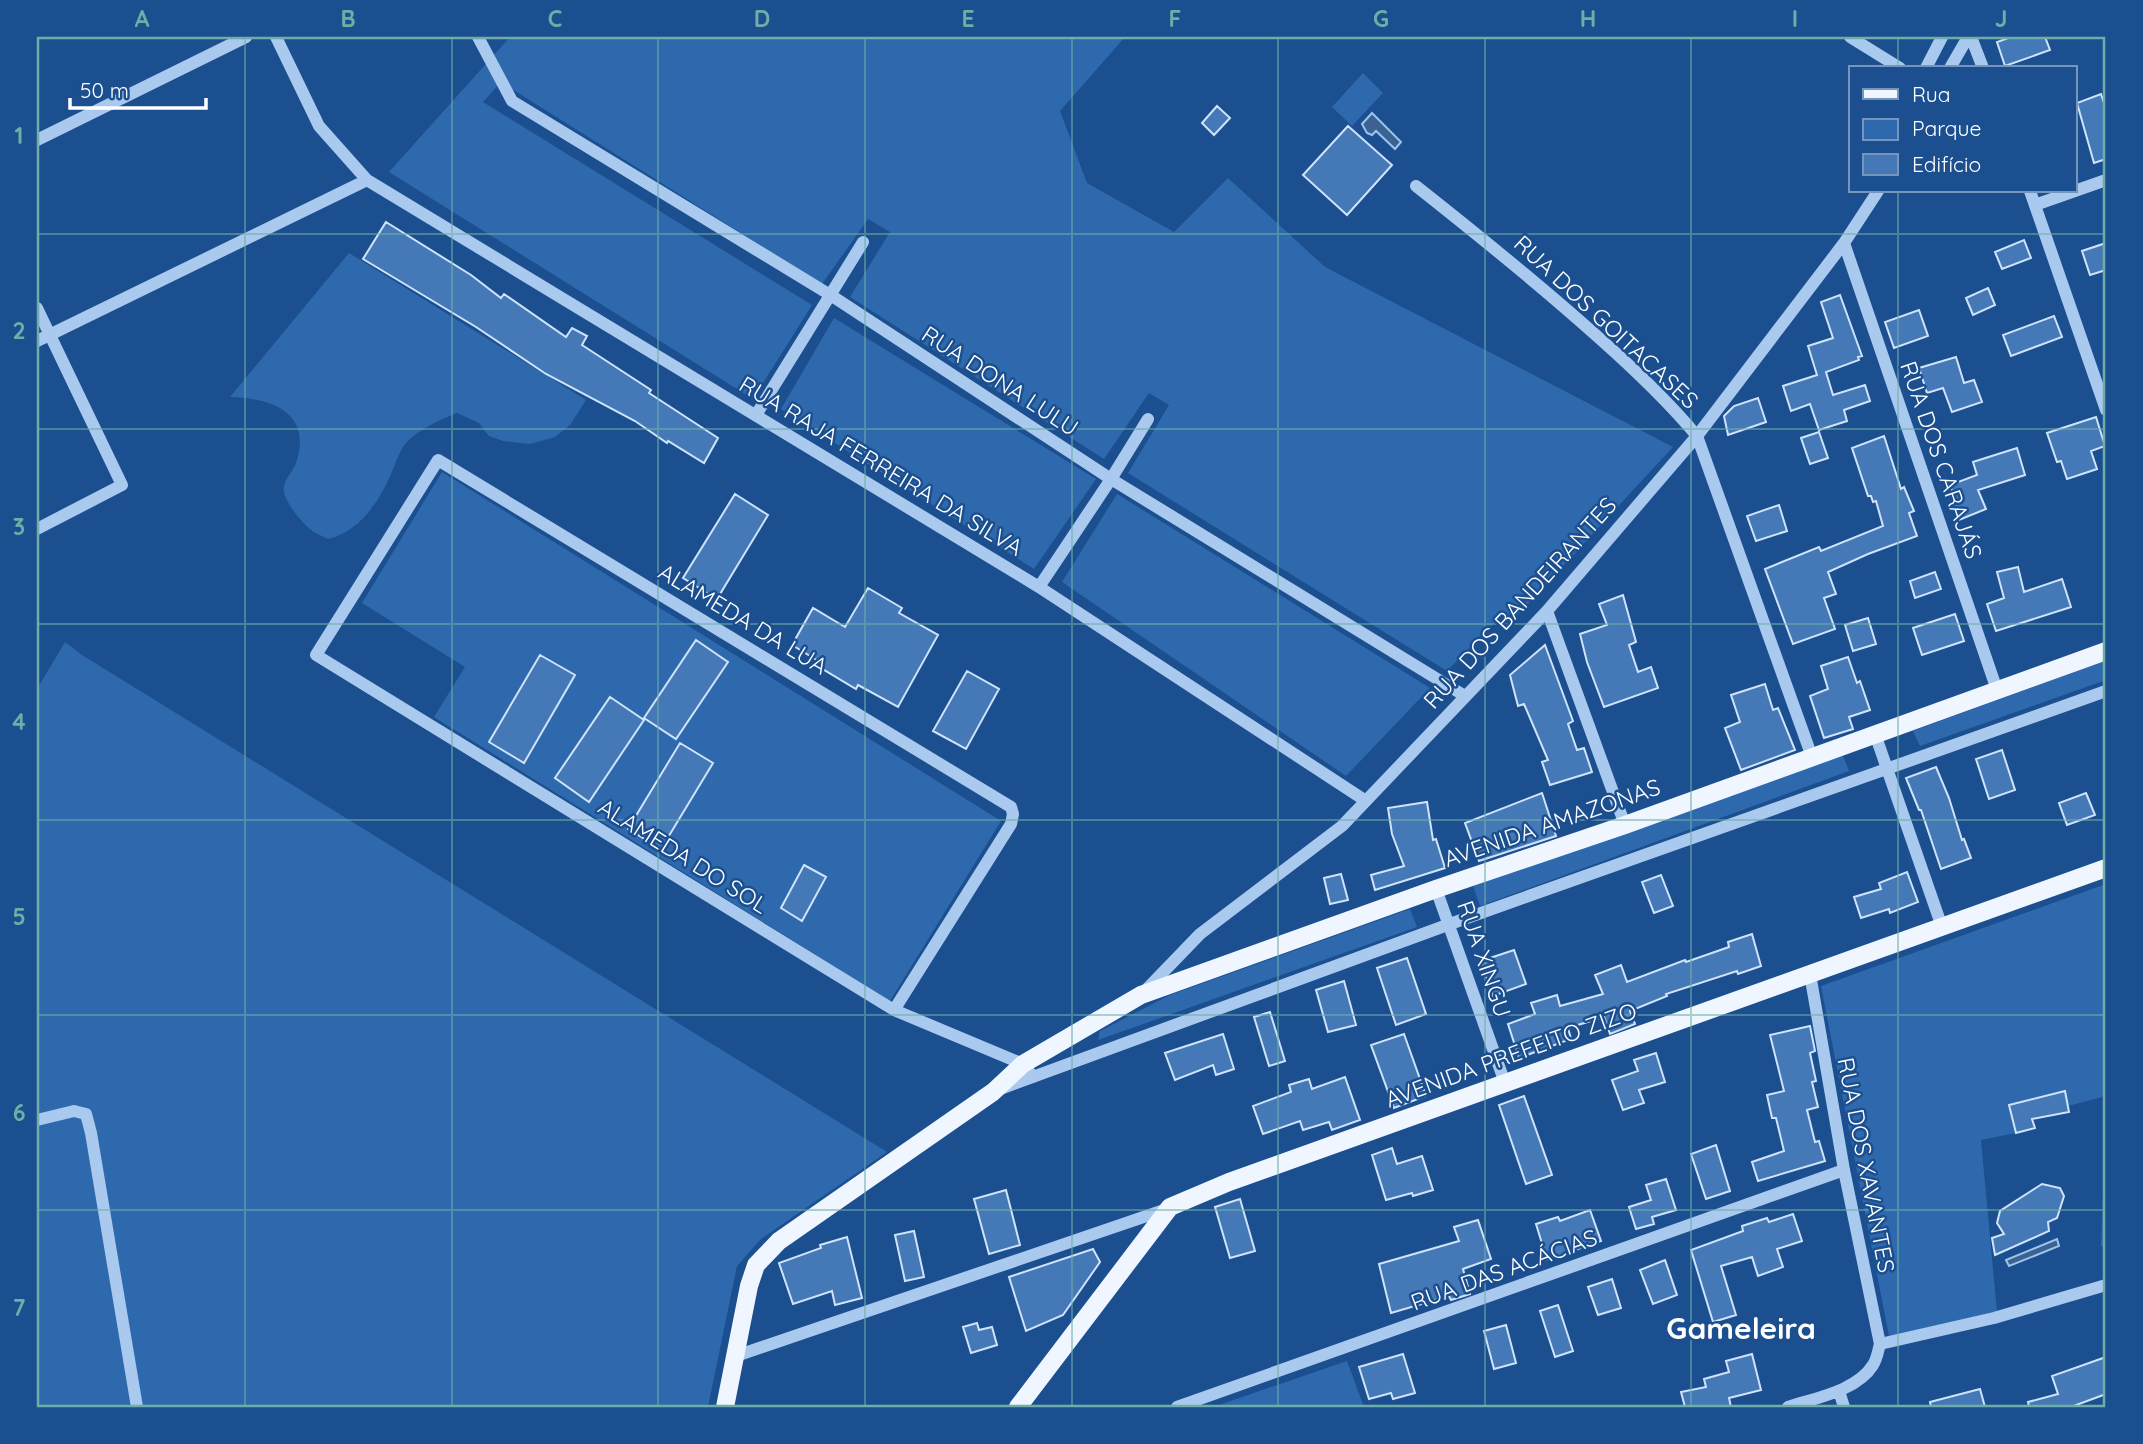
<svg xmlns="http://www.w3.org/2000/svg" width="2143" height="1444" font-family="Quicksand,sans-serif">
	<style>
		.green { fill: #2e69ad; fill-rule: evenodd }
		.water { fill: #3c6290; stroke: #9cc4f0; stroke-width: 2 }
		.building { fill: #4478b7; stroke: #cfe3fa; stroke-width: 2 }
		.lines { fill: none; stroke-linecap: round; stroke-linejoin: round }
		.minor { stroke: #a9c9ee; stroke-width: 12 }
		.major { stroke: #f0f6ff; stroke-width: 18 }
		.grid { fill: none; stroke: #6fada8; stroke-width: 2; stroke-opacity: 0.55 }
		.labels { text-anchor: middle; stroke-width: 5; stroke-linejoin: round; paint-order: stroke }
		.street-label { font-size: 23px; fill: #fff; stroke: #1b4f8f }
		.district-label { font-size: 30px; font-weight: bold; fill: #fff; stroke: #1b4f8f }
		.neatline { fill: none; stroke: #6fada8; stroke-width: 2.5 }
		.grid-label { font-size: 23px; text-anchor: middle; font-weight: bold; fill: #6fada8 }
	</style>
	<rect width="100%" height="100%" fill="#1b4f8f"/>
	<path class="green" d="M510,37H1125L1060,111L1087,183L1174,232L1228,178L1325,267L1673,447L1514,619L1504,613L1447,671L1128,473L1169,405L1149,393L1104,459L850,297L890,232L868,219L822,284L501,82L483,102L812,305L753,399L389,172Z
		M1363,73L1383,93L1352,126L1332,107Z
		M349,253L586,400L570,425L555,437L530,444L503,441L489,436L479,423L457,413C439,420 417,430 405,444C399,452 395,465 391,474C379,502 359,532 328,539C322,536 314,533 309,528C301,522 286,503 284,492C282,480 293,473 296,463C313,413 272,398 230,397Z
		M834,318L1096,479L1034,569L781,409Z
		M442,472L1001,821L890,1001L434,717L465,667L362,603ZM696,641L727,662L676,739L644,718ZM540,655L575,675L524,763L489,742ZM610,697L644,720L588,801L555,778ZM679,744L713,764L660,849L628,829ZM804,865L826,877L802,920L781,908Z
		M1117,494L1430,688L1346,776L1062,582Z
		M65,642L82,655L887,1152L761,1239L737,1266L708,1407H37V689Z
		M2106,660V680L1920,746L1913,731Z
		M1842,753L1849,771L1480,906L1473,886Z
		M2106,884V1096L2068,1106L2065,1091L2009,1105L2016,1133L1981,1140L1997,1312L1889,1336L1821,986Z
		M1410,909L1417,927L1098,1040L1100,1031L1170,995Z
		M2106,1112V1246H2101Z
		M1347,1361L1364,1407H1212L1219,1405Z"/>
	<path class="water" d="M1372,113L1401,142L1395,149L1376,131L1372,135L1367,133L1362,124Z
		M2057,1239L2059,1246L2009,1266L2006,1260Z"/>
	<path class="building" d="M2011,37H2045L2050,50L2005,66L1997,42Z
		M2101,94L2106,109V159L2094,163L2077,103Z
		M1217,106L1230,118L1214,135L1202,123Z
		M1348,126L1392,165L1347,215L1303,175Z
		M386,222L471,275L501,298L504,294L566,337L572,328L587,336L582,345L651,390L649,393L718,438L704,463L668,441L667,443L635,421L546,374L476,327L363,259Z
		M2024,240L2031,258L2002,269L1995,252Z
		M2106,243V270L2090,275L2082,251Z
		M1988,288L1995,305L1973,315L1966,298Z
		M1840,295L1862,356L1858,357L1859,360L1826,372L1833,395L1865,385L1870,401L1844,410L1847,421L1819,430L1810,404L1791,411L1783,386L1817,375L1808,346L1833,338L1821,302Z
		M1919,310L1928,336L1894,348L1885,322Z
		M2054,316L2062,337L2011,356L2003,335Z
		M1956,357L1964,383L1974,380L1982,402L1952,412L1943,388L1927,393L1919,368Z
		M1758,398L1766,422L1728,435L1724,416L1734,406Z
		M2096,417L2105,446L2091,451L2097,469L2067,479L2061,461L2057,462L2047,433Z
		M1819,432L1828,458L1810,464L1801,438Z
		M1884,436L1901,489L1904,487L1914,511L1909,513L1917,536L1868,554L1828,572L1836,594L1824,598L1835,629L1793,644L1765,569L1819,547L1821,551L1883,526L1876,501L1873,502L1871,496H1868L1852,448Z
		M2017,448L2025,475L1978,490L1986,509L1959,520L1953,505L1956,503L1950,485L1977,475L1973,462Z
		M735,494L768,515L717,599L683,578Z
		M1779,505L1787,531L1756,541L1747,516Z
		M2018,567L2024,592L2062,579L2071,607L1996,631L1987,604L2004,598L1997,572Z
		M1935,572L1941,589L1915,598L1910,581Z
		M868,588L902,608L899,613L938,635L898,707L858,685L856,689L821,668L823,664L792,645L813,608L845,627Z
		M1623,595L1636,642L1629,645L1638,672L1651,667L1658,688L1604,707L1587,662L1580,634L1607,625L1599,604Z
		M1955,614L1964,641L1922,655L1913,628Z
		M1868,618L1876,644L1853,651L1845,625Z
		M696,640L728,662L676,739L644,718Z
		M1545,645L1573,721L1568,724L1577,750L1584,748L1592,772L1550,785L1542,762L1548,760L1524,704L1518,706L1510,675Z
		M540,655L575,675L524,763L489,742Z
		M1848,657L1857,683L1860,681L1870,710L1849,717L1853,729L1824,738L1810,696L1828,689L1821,666Z
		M967,671L999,689L966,749L933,731Z
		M1765,684L1773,710L1778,708L1795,750L1741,770L1725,728L1740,722L1731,695Z
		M610,697L644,720L589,802L555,778Z
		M680,743L713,763L661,849L628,829Z
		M2002,750L2015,790L1989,799L1976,759Z
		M1936,767L1949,798L1962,840L1964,839L1971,858L1941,869L1921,810H1919L1906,778Z
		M1542,793L1556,836L1479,861L1465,823Z
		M2086,793L2095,815L2067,825L2059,803Z
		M1427,802L1433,840L1436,839L1445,868L1375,890L1371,875L1404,866L1392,834L1388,808Z
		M804,865L826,877L802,921L781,908Z
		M1907,872L1918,902L1890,913L1889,909L1861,918L1854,897L1881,889L1879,883Z
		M1341,874L1348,900L1330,904L1324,878Z
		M1661,875L1673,906L1654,913L1642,882Z
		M1752,934L1761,966L1738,974L1737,971L1666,994L1667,996L1630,1011L1635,1024L1610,1034L1604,1017L1568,1028L1571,1039L1519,1058L1508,1024L1535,1014L1531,1003L1557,995L1560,1006L1603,994L1595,975L1621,965L1627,982L1685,960L1686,962L1729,947L1728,942Z
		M1514,950L1526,984L1493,996L1481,961Z
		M1407,958L1426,1014L1396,1025L1377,968Z
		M1344,981L1356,1025L1328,1032L1316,990Z
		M1270,1012L1285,1061L1269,1066L1254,1017Z
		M1810,1026L1815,1051L1810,1053L1816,1081L1812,1082L1818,1107L1807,1110L1815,1142L1819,1141L1825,1161L1758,1181L1752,1162L1784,1151L1776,1118H1772L1767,1095L1784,1091L1770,1035Z
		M1223,1034L1234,1069L1216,1075L1213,1065L1175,1080L1165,1053Z
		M1404,1034L1426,1096L1394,1108L1371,1045Z
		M1656,1053L1665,1082L1639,1090L1644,1103L1623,1110L1612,1080L1638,1071L1634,1060Z
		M1345,1077L1360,1120L1332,1130L1329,1122L1303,1130L1300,1121L1263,1134L1253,1106L1291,1092L1289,1085L1309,1079L1312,1089Z
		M2065,1091L2069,1112L2032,1119L2035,1128L2016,1133L2009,1105Z
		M1524,1096L1552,1175L1526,1184L1499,1105Z
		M1716,1145L1730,1191L1706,1199L1691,1154Z
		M1392,1148L1397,1164L1422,1156L1433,1190L1413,1196L1412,1193L1386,1200L1372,1155Z
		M1666,1179L1676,1210L1652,1217L1654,1224L1636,1229L1629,1207L1651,1200L1646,1185Z
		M2042,1184L2060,1188L2064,1196L2057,1218L2048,1222L2049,1231L1995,1255L1992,1238L2004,1234L1997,1223L2000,1211Z
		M1006,1190L1020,1245L989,1254L974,1199Z
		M1240,1199L1255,1251L1230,1258L1215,1207Z
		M1590,1210L1601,1241L1547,1260L1536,1224L1558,1217L1560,1221Z
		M1793,1214L1802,1241L1777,1249L1783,1267L1758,1276L1752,1257L1721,1266L1736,1315L1713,1322L1691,1250L1743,1231L1742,1226L1767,1218L1769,1222Z
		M1478,1220L1491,1259L1463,1269L1470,1294L1451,1300L1449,1296L1391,1313L1379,1264L1459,1241L1454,1227Z
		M914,1231L924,1277L905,1281L895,1235Z
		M847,1237L862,1298L835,1305L832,1291L793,1304L779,1263L821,1248L820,1245Z
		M1093,1249L1100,1262L1063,1315L1026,1331L1009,1277Z
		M1665,1260L1677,1295L1653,1304L1640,1270Z
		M1612,1279L1621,1308L1598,1315L1588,1287Z
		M1558,1305L1573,1351L1555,1357L1540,1311Z
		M977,1323L979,1330L992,1327L997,1345L971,1353L963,1327Z
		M1506,1325L1516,1363L1494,1369L1484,1331Z
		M1403,1354L1415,1393L1393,1399L1391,1393L1369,1399L1359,1367Z
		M1752,1354L1761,1390L1729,1398L1731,1407H1685L1681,1392L1706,1387L1704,1379L1729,1372L1726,1361Z
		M2106,1357V1394L2071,1407H2029L2028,1402L2058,1394L2052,1376Z
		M1980,1389L1985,1407H1931L1930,1402Z"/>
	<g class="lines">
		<path class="minor" d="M276,37L319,126L367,180L1039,587L1366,801
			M478,37L512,101L832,296L1111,479L1465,696
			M1850,37L1900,68
			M1971,37L1983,68
			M1926,68L1942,37
			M1950,68L1968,37
			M37,140L246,37
			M1416,186C1478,235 1539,284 1598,337C1633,368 1667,400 1697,436L1812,757
			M2030,191L2106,410
			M2035,205L2106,180
			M1844,243L1997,690
			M37,308L122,485L37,529
			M37,341L367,180
			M756,415L863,242
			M1039,587L1111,479L1148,419
			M1547,611L1625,825
			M1875,734L1942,927
			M1436,889L1505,1083
			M1144,992L1200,934L1342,826L1547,611L1697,436L1844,243L1878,191
			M894,1010L1011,824L1013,814L1011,807L438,460L316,655L894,1010L1023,1064L1033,1077
			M1000,1089L1450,924L2106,691
			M37,1120L74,1111L86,1114L91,1133L137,1407
			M1880,1344L1994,1318L2106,1285
			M733,1357L1170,1208
			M1839,1391L1844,1407
			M1177,1407L1844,1170
			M1788,1407C1815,1398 1857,1391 1873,1365C1877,1359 1878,1351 1880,1344L1844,1170L1810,974"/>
		<path class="major" d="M725,1407L749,1286L756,1265L779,1241L993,1092L1023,1064L1141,995L1436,889L1625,825L2106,651
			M1018,1407L1170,1207L1229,1182L2106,868"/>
	</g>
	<path class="grid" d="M245,37V1407M452,37V1407M658,37V1407M865,37V1407M1072,37V1407M1278,37V1407M1485,37V1407M1691,37V1407M1898,37V68M1898,191V1407M37,234H2106M37,429H2106M37,624H2106M37,820H2106M37,1015H2106M37,1210H2106"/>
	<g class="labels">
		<g class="street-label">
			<text transform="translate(1606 322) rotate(43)" y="8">RUA DOS GOITACASES</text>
			<text transform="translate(1000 381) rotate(33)" y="8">RUA DONA LULU</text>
			<text transform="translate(1941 460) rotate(71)" y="8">RUA DOS CARAJÁS</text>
			<text transform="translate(881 466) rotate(31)" y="8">RUA RAJA FERREIRA DA SILVA</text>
			<text transform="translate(1520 603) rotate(-48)" y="8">RUA DOS BANDEIRANTES</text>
			<text transform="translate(743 619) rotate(31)" y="8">ALAMEDA DA LUA</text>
			<text transform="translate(1552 823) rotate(-19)" y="8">AVENIDA AMAZONAS</text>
			<text transform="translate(683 856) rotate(32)" y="8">ALAMEDA DO SOL</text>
			<text transform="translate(1484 959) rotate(71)" y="8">RUA XINGU</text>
			<text transform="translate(1511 1055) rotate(-20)" y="8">AVENIDA PREFEITO ZIZO</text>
			<text transform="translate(1866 1165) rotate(79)" y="8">RUA DOS XAVANTES</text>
			<text transform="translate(1504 1270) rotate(-20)" y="8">RUA DAS ACÁCIAS</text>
		</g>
		<g class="district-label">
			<text x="1741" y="1339">Gameleira</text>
		</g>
	</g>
	<rect width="2143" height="1444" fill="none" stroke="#1b4f8f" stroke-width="77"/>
	<rect x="1849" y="66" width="228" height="126" fill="#1b4f8f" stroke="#7695bc" stroke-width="2"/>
	<rect x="1863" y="89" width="35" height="10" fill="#f0f6ff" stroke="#7695bc" stroke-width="2"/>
	<text x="1912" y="102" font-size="21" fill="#ffffff">Rua</text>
	<rect x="1863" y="119" width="35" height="21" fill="#2e69ad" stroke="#7695bc" stroke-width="2"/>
	<text x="1912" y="136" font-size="21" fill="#ffffff">Parque</text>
	<rect x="1863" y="154" width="35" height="21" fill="#4478b7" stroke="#7695bc" stroke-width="2"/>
	<text x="1912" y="172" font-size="21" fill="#ffffff">Edifício</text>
	<path d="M70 98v10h136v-10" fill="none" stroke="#ffffff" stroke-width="3.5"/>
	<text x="80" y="98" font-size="21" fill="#ffffff" stroke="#1b4f8f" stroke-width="5" paint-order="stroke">50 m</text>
	<rect x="38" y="38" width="2066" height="1368" class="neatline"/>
	<g class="grid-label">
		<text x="142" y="27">A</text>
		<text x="348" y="27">B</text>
		<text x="555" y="27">C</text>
		<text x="762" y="27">D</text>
		<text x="968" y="27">E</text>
		<text x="1175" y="27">F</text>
		<text x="1381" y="27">G</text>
		<text x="1588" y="27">H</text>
		<text x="1795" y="27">I</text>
		<text x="2001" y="27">J</text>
		<text x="19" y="144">1</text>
		<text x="19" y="339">2</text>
		<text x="19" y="535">3</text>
		<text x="19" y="730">4</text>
		<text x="19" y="925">5</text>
		<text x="19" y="1121">6</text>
		<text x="19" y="1316">7</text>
	</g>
</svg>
